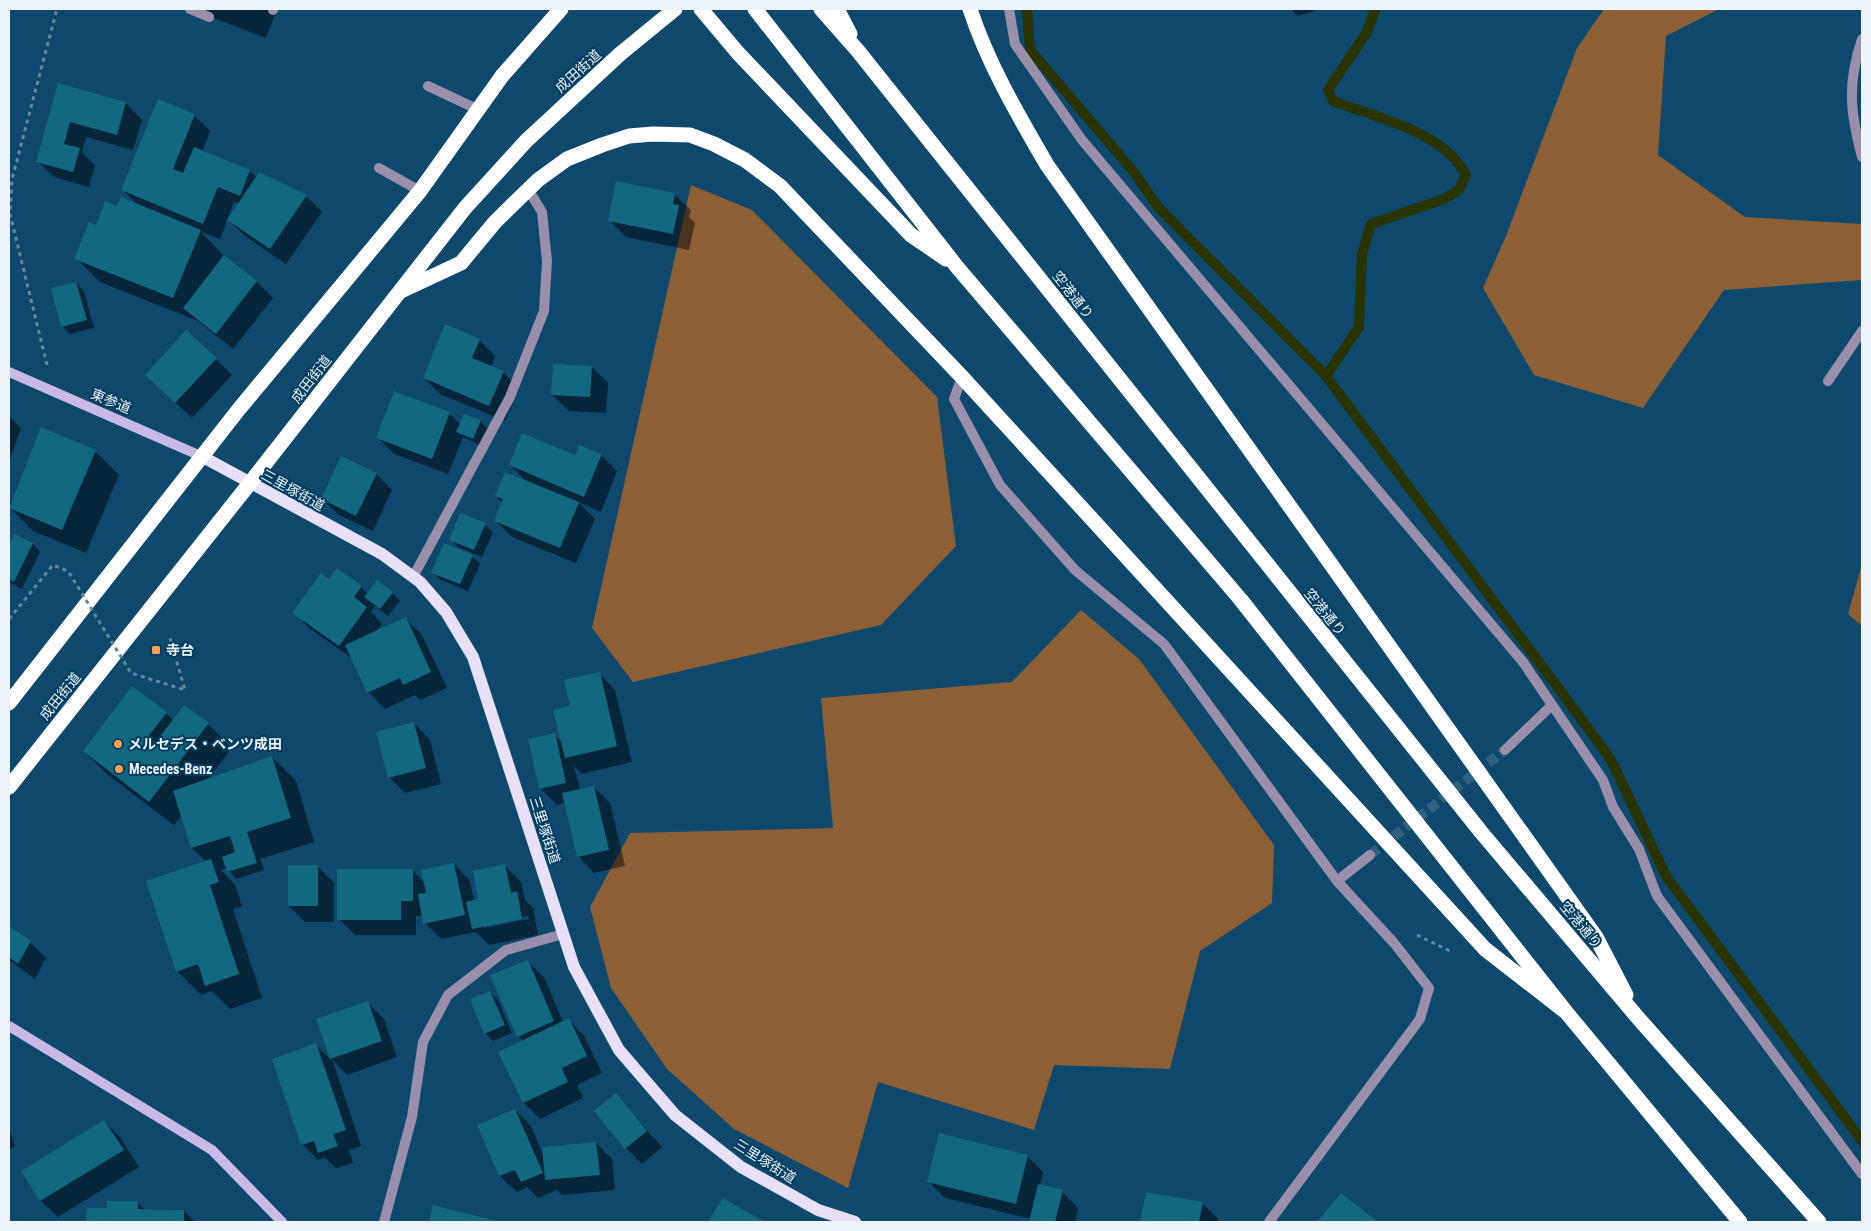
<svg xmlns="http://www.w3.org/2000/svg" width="1871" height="1231" font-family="'Roboto Condensed','Noto Sans JP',sans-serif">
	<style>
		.green { fill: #8d5f35 }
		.shadow { fill: #0007; fill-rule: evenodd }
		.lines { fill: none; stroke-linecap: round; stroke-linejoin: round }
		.stream { stroke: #293400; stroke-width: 10 }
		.building { fill: #126880 }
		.street-tunnel { stroke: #2f6281; stroke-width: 10; stroke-dasharray: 10 5; stroke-linecap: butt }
		.path { stroke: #6289a1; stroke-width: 3; stroke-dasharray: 4 4; stroke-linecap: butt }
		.lane { stroke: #998fab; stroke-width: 10 }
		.street { stroke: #998fab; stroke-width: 10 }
		.secondary { stroke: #c9b9e5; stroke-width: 10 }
		.primary { stroke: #e8e0f7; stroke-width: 12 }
		.highway { stroke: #fff; stroke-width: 15 }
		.path-bridge { stroke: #6289a1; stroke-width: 3; stroke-dasharray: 4 4; stroke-linecap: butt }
		.poi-dot { fill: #f8a04b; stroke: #003d61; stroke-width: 2 }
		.labels { text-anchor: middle; stroke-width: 4; stroke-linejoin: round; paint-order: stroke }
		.street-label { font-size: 14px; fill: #edf4f9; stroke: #003d61 }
		.poi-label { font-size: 14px; font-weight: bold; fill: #edf4f9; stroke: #003d61; text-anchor: start }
	</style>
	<rect width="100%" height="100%" fill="#0e486c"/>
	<path class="green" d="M1604,9H1719L1666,36L1658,155L1745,217L1861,224L1862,280L1724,290L1643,408L1534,375L1483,288L1506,236L1577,48Z
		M691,185L752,210L937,397L956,546L881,625L633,682L592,628Z
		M1862,564V626L1848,614Z
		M1081,610L1139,659L1274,845L1272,903L1200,951L1170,1069L1054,1065L1034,1130L878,1082L848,1188L734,1129L667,1069L611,988L590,907L630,833L833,828L821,698L1012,682Z"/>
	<path class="shadow" d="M190,9H277L266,38Z
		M1291,9H1320L1298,16Z
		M59,84L126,103L142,120L133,150L86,137L82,152L95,165L89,187L54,177L37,161Z
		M194,115L210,131L202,152L250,171L257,178L306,196L322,212L286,264L245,236L228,220L239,204L234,202L220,239L201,232L224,256L257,282L273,298L233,349L198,321L100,282L76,258L97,226L117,208L138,205L123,190Z
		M674,194L691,210L689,217L695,223L689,250L626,237L610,221Z
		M76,283L84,291L94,328L70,334L62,326Z
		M479,340L495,356L491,367L503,372L519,389L505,421L440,394L424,378Z
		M216,359L232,375L192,418L163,391Z
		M592,367L608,383L606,413L569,411L552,395Z
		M449,413L461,425L480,421L488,429L481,446L463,437L448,474L394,454L377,437Z
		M9,416L21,428L9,462Z
		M42,428L95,451L119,475L86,553L33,531L10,508L9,510V500L11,502Z
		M601,455L617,471L601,512L578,502L595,519L576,563L512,537L496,521L503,503L496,496L528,483L510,465Z
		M376,474L392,490L373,531L339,515L322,499Z
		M485,524L493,532L482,557L458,547L451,539Z
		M15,535L33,544L40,552L22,589L9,582V548Z
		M472,556L480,564L468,591L441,580L433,573Z
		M329,580L361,587L368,594L392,593L400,601L388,616L375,606L371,612L382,624L376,632L405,618L422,635L447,688L420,700L415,695L385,709L369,692L353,659L310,629L294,612Z
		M599,673L615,690L632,762L582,774L574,766L580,790L594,787L610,803L625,866L594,873L578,856L566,802L557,805L540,788L554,735L562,743L572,707Z
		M184,706L208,724L232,748L208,779L272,757L296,781L314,842L260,859L264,870L236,879L227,868L221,870L235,885L242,906L233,909L262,998L230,1009L212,991L201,995L177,971L206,862L192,848L182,815L174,825L108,775L84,751L166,713L174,721Z
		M414,723L430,740L441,784L405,793L389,777Z
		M454,864L470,881L474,901L480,900L505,866L521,882L525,900L533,908L538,935L489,945L476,932L441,939L425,923L423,916H416V935H355L339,919L412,870L425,883ZM528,916L529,919L483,928V925Z
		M318,867L334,883V922H305L289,906Z
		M9,928L30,942L46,958L35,979L9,960Z
		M527,961L544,977L563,1022L568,1019L584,1036L602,1073L577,1085L583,1098L540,1119L524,1103L500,1053L523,1041L518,1036Z
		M490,992L498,1000L512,1033L493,1041L485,1033Z
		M368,1003L384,1019L397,1057L347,1075L332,1059L361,1146L349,1150L353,1163L336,1168L325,1158L318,1160L302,1144L316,1045L331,1060L318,1020Z
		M615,1095L662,1147L642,1164L626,1148Z
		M515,1110L531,1126L543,1155L596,1143L612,1159L615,1190L562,1195L557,1190L538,1198L527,1187L517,1192L500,1176L479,1126Z
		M104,1121L120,1137L139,1167L58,1217L41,1201L23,1171Z
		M9,1128L15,1147L9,1150Z
		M1027,1156L1043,1172L1040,1186L1062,1192L1078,1208L1075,1222H1030L1031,1219L945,1198L928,1181Z
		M1147,1193L1202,1203L1218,1219V1222H1141Z
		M1341,1194L1376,1222H1319Z
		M723,1200L762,1222H709Z
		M138,1203L145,1210L184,1211L195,1222H88V1209L108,1210Z
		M434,1206L497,1222H430Z"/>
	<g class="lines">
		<path class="stream" d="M1027,9L1030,50L1133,171L1158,207L1326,376L1596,739L1611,760L1666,876L1862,1141
			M1326,376L1359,327L1362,254L1371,224L1444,199L1459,190L1466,175C1443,131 1377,118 1333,101L1328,90L1367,32L1375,9"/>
	</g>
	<path class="building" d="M58,83L126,102L117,135L70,122L64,144L80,148L73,172L36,162Z
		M158,99L195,114L173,169L183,173L194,147L250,170L240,196L218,187L203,224L121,190Z
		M259,172L307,195L270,249L227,220Z
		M616,181L675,193L673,204L679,205L673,234L608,221Z
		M121,197L201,230L173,298L74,259L89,222L96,225L105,201L117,206Z
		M224,255L257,281L216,334L183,308Z
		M76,282L87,320L61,327L51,288Z
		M445,324L480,339L472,358L504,371L489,406L423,378Z
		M186,330L217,358L175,403L145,375Z
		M553,364L592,366L590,397L551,395Z
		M394,391L450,412L432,459L376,438Z
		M464,414L481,420L473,439L456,432Z
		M41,427L96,450L62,530L9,508Z
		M522,433L575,455L579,445L602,454L584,497L509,465Z
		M341,456L377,473L356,516L321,499Z
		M505,472L579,502L560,548L494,521L503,499L495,496Z
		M460,513L486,523L474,550L449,540Z
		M14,534L33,543L14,582L9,579V545Z
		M444,543L473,555L460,584L431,573Z
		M337,568L362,586L354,597L367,607L339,646L292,613L321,573L329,579Z
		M377,580L393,592L380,609L364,597Z
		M406,617L431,672L403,685L400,678L367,693L345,645Z
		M600,672L617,746L565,758L553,710L570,706L564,680Z
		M132,686L167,712L145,741L152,747L184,705L209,723L149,802L83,751Z
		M414,722L426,768L388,778L376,732Z
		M555,733L566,783L539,789L528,739Z
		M272,756L291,818L247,832L257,863L227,872L222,857L235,852L230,836L191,848L173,791Z
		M594,786L609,850L577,857L562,793Z
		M211,859L219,882L210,885L239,974L205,986L198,964L176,972L146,881Z
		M454,863L465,915L423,924L418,894L426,893L421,870Z
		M505,864L511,893L517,891L522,919L472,929L466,902L478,899L473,871Z
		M288,865H318V906H288Z
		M337,869H413V901H401V920H337Z
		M9,926L31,941L18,964L9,957Z
		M528,960L554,1021L517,1037L490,975Z
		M490,991L505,1025L484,1034L470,999Z
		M368,1001L382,1041L330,1059L316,1019Z
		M569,1018L587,1056L562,1068L568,1082L523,1103L498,1052Z
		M316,1043L346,1130L333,1134L338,1146L318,1153L314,1141L301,1145L272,1059Z
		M616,1093L647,1131L625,1149L594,1111Z
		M515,1109L543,1173L521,1182L515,1170L499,1176L477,1125Z
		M104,1120L124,1150L40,1201L21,1171Z
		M939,1133L1028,1155L1016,1204L927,1182Z
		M596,1142L600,1175L545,1180L542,1147Z
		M1038,1184L1063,1190L1055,1222H1029Z
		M1146,1192L1203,1202L1199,1222H1140Z
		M1341,1193L1378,1222H1317Z
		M723,1198L764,1222H708Z
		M107,1201H138V1209L184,1210V1222H86L87,1208H107Z
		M433,1205L500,1222H429Z"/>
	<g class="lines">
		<path class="street-tunnel" d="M1370,855L1505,750"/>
		<path class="path" d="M47,365L10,214L12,179L57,9
			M1417,935L1452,952"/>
		<path class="lane" d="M190,9L209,17
			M273,10V9
			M428,86L477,109
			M379,168L420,191"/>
		<path class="street" d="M1009,9L1015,44L1082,140L1523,662L1603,780L1613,807L1639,849L1657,896L1862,1174
			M1862,39C1847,84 1850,112 1862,157
			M962,377L954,399L1000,485L1075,570L1164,644L1337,881L1394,943L1429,988L1420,1019L1269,1222
			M1828,381L1862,331
			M413,577L510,397L544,311L547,261L542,212L528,189
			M1505,750L1552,705
			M1337,881L1370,855
			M384,1222L412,1117L423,1042L448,995L506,950L563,934"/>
		<path class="secondary" d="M9,372L203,457
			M9,1026L212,1150L282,1222"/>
		<path class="primary" d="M203,457L382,554L420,582L446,612L473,657L574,967L619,1050L675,1115L741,1167L818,1210L855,1222"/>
		<path class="highway" d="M701,9L738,53L911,235L946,259
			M755,9L957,267L1241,600L1566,1012L1740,1222
			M821,9L858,51L1481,832L1639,1019L1819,1222
			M837,9L850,34
			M970,9C988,64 1018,115 1047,165L1596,937L1626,995
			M401,291L461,263L495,222L538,180L567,159L602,145L629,136L653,134L690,135L714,144L745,160L780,186L962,377L1485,949L1566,1012
			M9,703L239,409L420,191L502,76L561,9
			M9,787L250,483L465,208L526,141L620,54L675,9"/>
		<path class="path-bridge" d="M9,619L53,565L68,571L131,673L185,690L170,638"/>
	</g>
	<g class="poi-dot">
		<rect x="151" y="645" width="10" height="10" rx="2.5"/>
		<circle cx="118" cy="744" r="5"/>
		<circle cx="119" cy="769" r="5"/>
	</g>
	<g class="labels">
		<g class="street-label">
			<text transform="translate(578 71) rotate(-42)" y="5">成田街道</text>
			<text transform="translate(1073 295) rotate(52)" y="5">空港通り</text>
			<text transform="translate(311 379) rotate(-52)" y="5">成田街道</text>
			<text transform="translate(111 401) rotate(23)" y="5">東参道</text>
			<text transform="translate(293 490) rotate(29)" y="5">三里塚街道</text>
			<text transform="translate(1325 612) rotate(51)" y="5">空港通り</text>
			<text transform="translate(60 696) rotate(-51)" y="5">成田街道</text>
			<text transform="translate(545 830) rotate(72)" y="5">三里塚街道</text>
			<text transform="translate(1581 925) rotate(50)" y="5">空港通り</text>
			<text transform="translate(765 1161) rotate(32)" y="5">三里塚街道</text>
		</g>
		<g class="poi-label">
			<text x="166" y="655">寺台</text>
			<text x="128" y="749">メルセデス・ベンツ成田</text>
			<text x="129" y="774">Mecedes-Benz</text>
		</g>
	</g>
	<rect width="1871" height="1231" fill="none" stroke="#edf4f9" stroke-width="20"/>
</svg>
